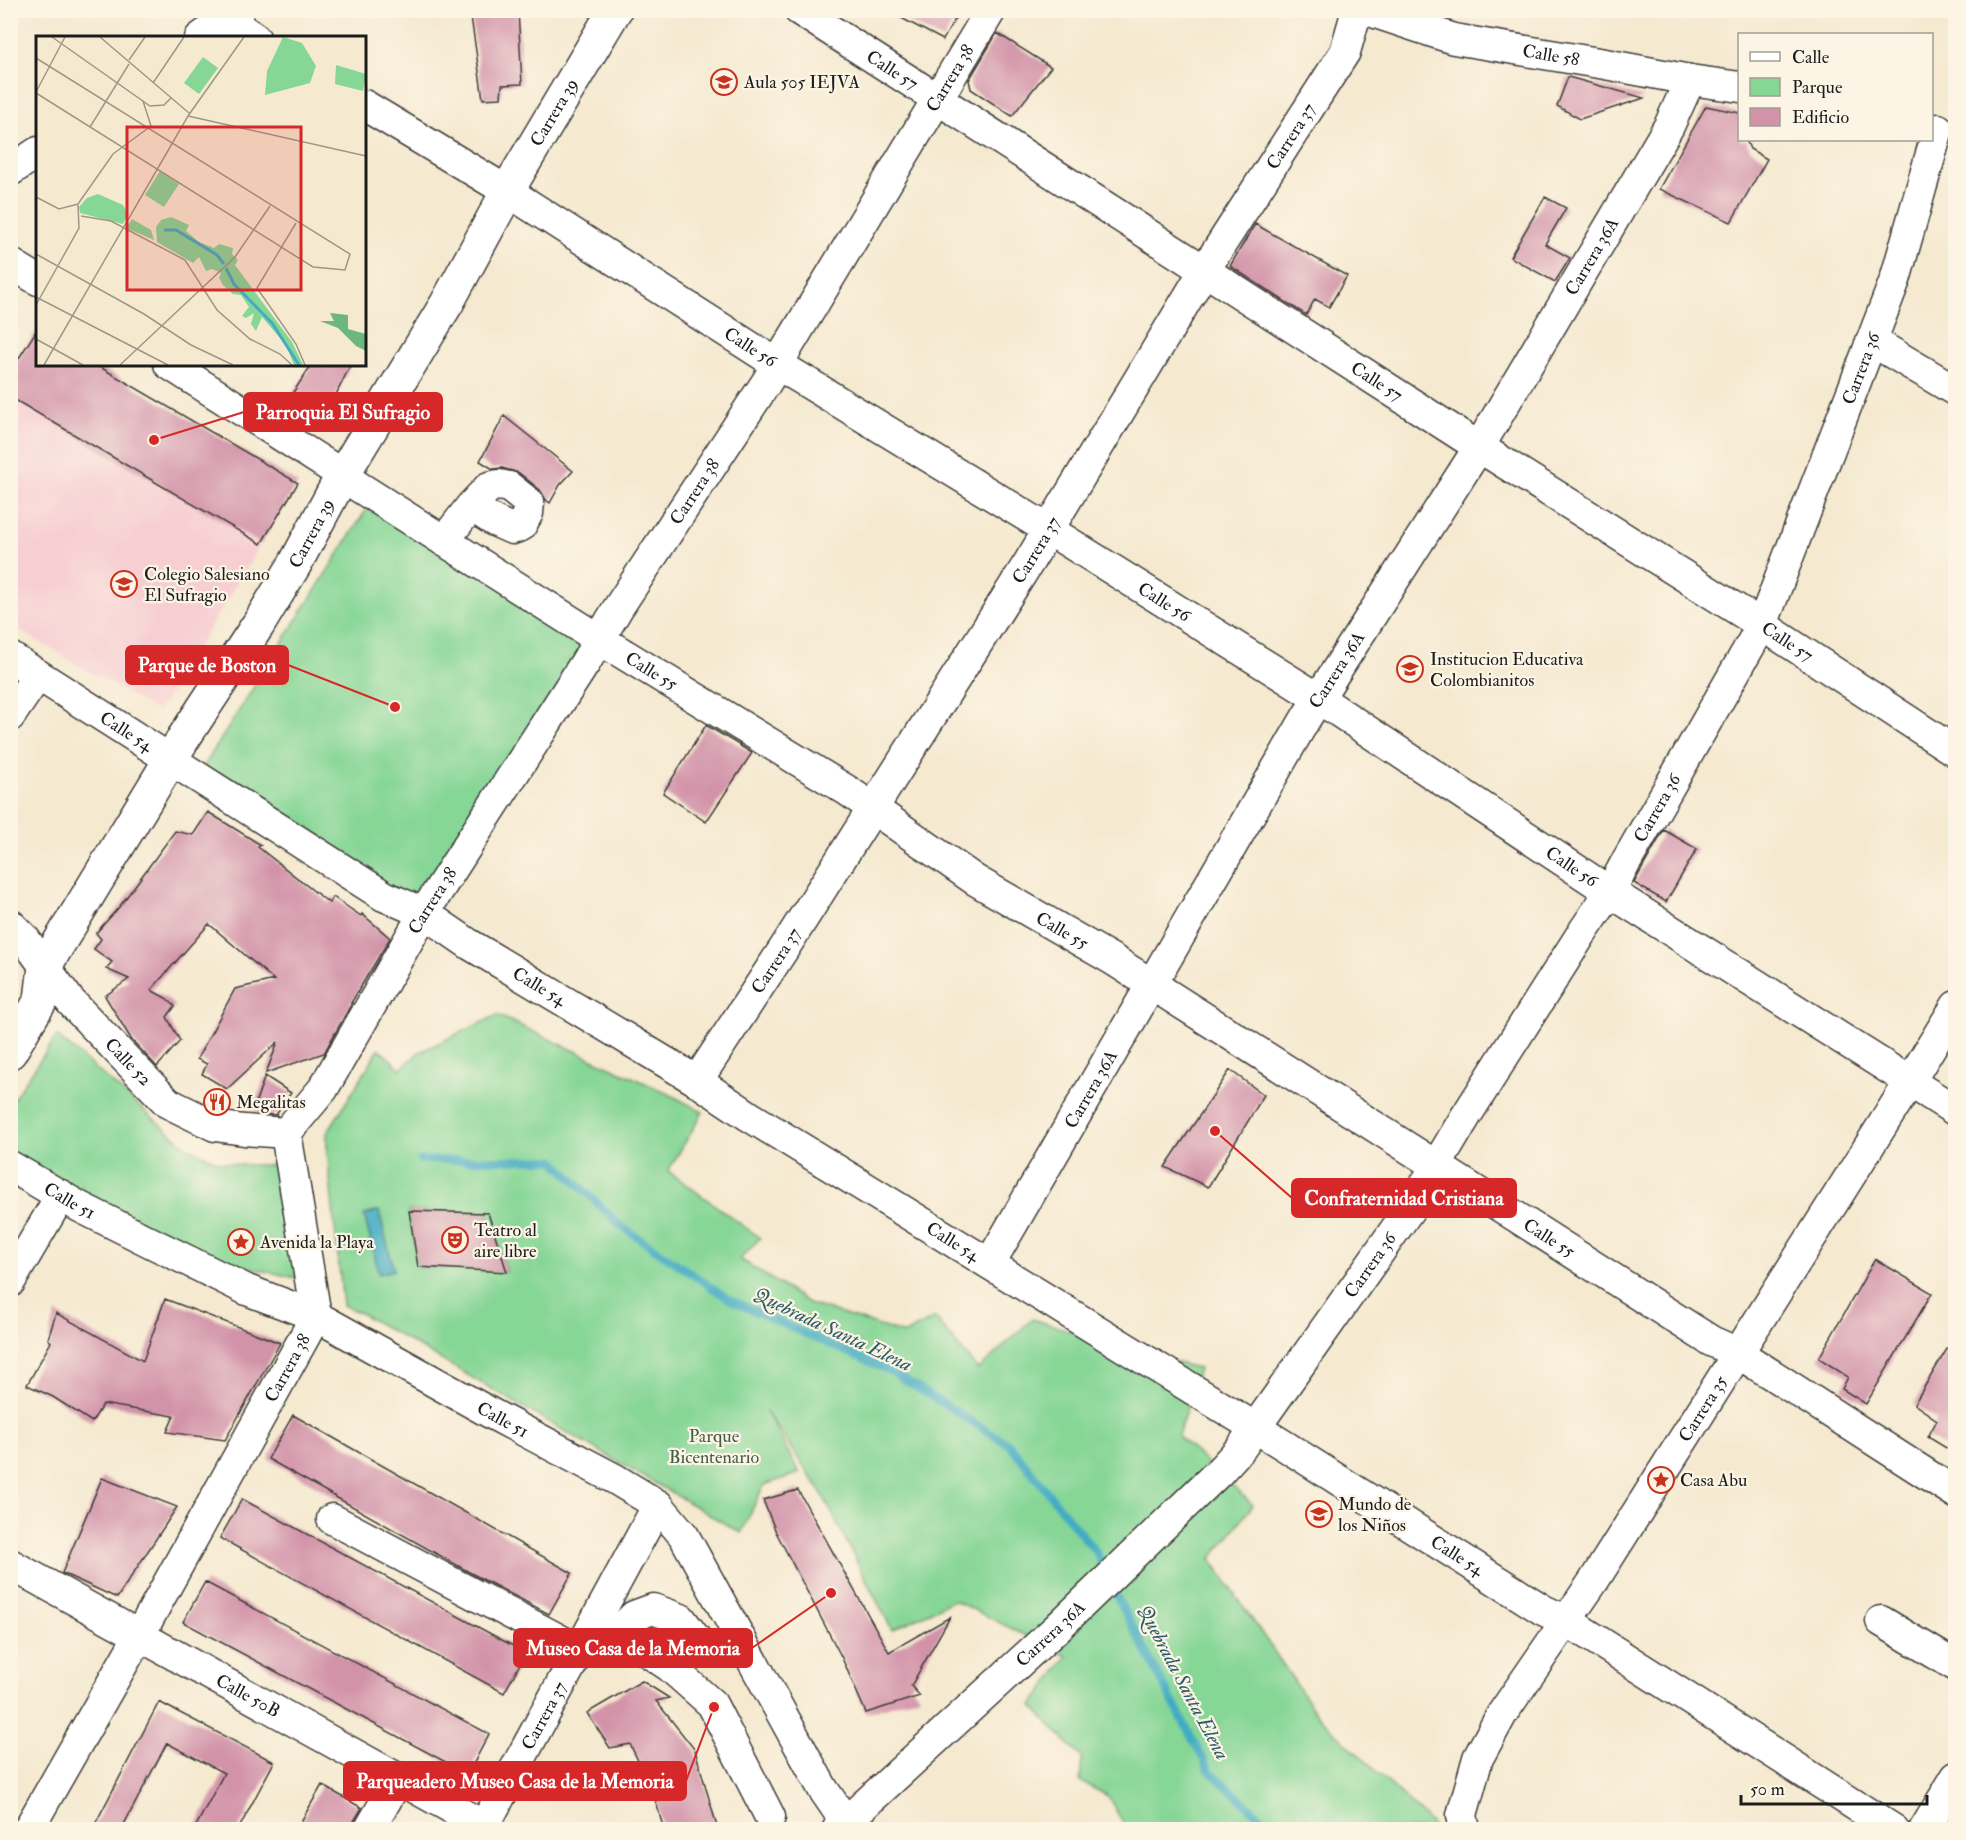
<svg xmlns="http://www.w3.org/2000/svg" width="1966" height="1840" font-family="'IM FELL Double Pica',serif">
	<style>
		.built { fill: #f7cfd3 }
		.green { fill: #86d696; stroke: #517959; stroke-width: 1.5; fill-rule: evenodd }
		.water { fill: #42acc2; stroke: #2f646f; stroke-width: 1.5 }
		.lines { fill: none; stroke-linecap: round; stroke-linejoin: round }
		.stream { stroke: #42acc2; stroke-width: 8 }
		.building { fill: #d293a9 }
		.minor-casing { stroke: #3d3b37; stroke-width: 33 }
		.major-casing { stroke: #3d3b37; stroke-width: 36 }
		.minor { stroke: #fff; stroke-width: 30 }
		.major { stroke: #fff; stroke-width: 33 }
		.labels { text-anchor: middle; stroke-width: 4.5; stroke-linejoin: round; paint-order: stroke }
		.street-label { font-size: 18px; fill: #1c1c1c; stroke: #fcf5e5 }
		.poi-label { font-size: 18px; fill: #1c1c1c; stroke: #fcf5e5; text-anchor: start }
		.park-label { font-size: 18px; fill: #415d47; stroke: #fcf5e5 }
		.water-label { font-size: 20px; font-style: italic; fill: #2d5d67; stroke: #fcf5e5 }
		.inset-river { fill: none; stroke: #42acc2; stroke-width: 3 }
		.inset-road { fill: none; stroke: #9e9788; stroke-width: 1.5 }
		.view { fill: #d62828; fill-opacity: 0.15; stroke: #d62828; stroke-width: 3 }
		.inset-edge { fill: none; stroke: #1c1c1c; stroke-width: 3 }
		.leader { fill: none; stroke: #d62828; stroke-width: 2 }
		.callout-dot { fill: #d62828; stroke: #fcf5e5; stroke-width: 2 }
		.callout { fill: #d62828; stroke: #d62828; stroke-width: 2 }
		.callout-label { font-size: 20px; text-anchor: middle; font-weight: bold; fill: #fff }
	</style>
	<rect width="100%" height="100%" fill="#fcf5e5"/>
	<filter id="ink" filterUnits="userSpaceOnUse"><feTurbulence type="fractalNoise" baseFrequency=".0167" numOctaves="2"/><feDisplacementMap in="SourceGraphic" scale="12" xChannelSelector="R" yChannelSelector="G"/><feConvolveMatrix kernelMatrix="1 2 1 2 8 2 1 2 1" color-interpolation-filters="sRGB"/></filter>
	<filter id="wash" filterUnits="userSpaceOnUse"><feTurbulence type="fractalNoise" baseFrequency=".008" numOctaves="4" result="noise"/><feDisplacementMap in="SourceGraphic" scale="24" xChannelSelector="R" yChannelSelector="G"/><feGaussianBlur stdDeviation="1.35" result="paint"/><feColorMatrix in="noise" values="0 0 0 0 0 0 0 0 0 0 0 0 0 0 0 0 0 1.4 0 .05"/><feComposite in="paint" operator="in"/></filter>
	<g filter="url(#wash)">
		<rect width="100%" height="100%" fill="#f5e9d0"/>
		<path class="built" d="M1525,11L1594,10V11L1593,17Z
			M11,397L261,544L158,712L11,625Z"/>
		<path class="green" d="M370,504L590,642L421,910L200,772Z
			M497,1015L667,1093L703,1112L668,1171L760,1238L740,1259L810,1304L905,1334L935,1318L978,1370L1032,1319L1199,1369L1178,1436L1253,1505L1211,1559L1318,1716L1432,1824L1434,1829H1126L1108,1796L1080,1781L1082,1758L1032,1706L1067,1656L954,1600L892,1630L821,1492L765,1410L800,1473L764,1485L741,1533L362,1314L343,1305L327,1151V1133L379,1049L401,1069L418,1053ZM409,1211L488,1213L507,1272L418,1267Z
			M57,1036L187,1147L219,1162L243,1165H275L277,1194L301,1279L201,1257L11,1156V1102Z"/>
		<path class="water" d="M379,1211L394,1270L379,1274L364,1215Z"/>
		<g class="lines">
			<path class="stream" d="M421,1160H553L621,1226L732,1301L890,1371L1010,1445L1098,1555L1105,1573
				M1110,1584L1209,1770L1274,1830"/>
		</g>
		<g id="blocks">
			<path class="building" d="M470,10H518L522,84L502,85L501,98L483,99Z
				M886,10H960L943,40Z
				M997,33L1051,67L1012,116L971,89L969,80Z
				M1568,77L1644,98L1580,119L1557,106Z
				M1706,106L1740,113V140H1746L1750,149L1767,159L1731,222L1659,189Z
				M1545,197L1566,208L1545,244L1570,258L1555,282L1510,257Z
				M1255,224L1347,276L1329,307L1315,299L1306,315L1230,266Z
				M38,328V364H95L298,483L261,544L10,397V372Z
				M312,364H351L323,421L286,403Z
				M504,416L573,471L560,485L550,503L546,500L540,490L519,473L502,468L493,469L480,461Z
				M706,725L752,753L706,822L663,793Z
				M208,812L261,845L258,847L329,903L333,897L361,916L362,914L390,938L351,1003H352L324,1053L266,1073L278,1042L227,1089L202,1074L207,1064L197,1059L235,989L274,980L209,924L151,990L166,998L175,1006L167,1017L180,1041L157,1067L131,1039L105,996L129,979L106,969L112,962L94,949L101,939L96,933L120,906L175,831L193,835Z
				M1664,830L1697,849L1666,902L1634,883Z
				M1230,1070L1264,1095L1208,1187L1165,1167Z
				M265,1076L291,1093L276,1115L262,1114L253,1109Z
				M409,1211L488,1213L507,1272L418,1267Z
				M1875,1259L1932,1293L1866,1404L1842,1389L1848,1377L1819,1358Z
				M165,1299L280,1343L225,1440L167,1432L174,1416L103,1404L92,1422L53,1397L27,1385L51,1342L48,1339L56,1313L143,1361Z
				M1956,1334V1454L1928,1437L1937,1420L1914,1404Z
				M293,1415L572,1573L549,1614L469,1572L268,1459Z
				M102,1478L177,1507L117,1598L62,1573Z
				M798,1490L889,1652L950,1617L911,1686L920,1696L866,1713L842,1658L776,1532L763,1500Z
				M242,1499L526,1653L504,1693L220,1538Z
				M205,1582L489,1734L468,1774L183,1622Z
				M642,1681L669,1698L656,1701L695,1750L718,1830H664L653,1792L630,1744L610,1748L587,1713Z
				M159,1702L274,1762L238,1830H194L224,1773L167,1743L121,1830H92Z
				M322,1785L362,1808L354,1821L352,1830H296Z"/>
		</g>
	</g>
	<g filter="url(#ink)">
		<use href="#blocks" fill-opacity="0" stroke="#3d3b37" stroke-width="1.5"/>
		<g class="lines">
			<defs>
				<g id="minor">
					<path d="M213,10L255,38"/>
					<path id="s1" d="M799,10L1479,447L1762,625L1956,752"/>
					<path id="s2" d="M1367,10L1454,39L1605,64L1690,80L1740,87"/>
					<path d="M200,38L239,10"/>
					<path id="s3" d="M364,105L507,191L777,364L1049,530L1318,698L1610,892L1956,1111"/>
					<path d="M10,171L38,152"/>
					<path d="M10,263L38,280"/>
					<path d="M1872,341L1956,391"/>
					<path id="s4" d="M169,364L335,470L359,487L599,639L848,791L975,880L1115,961L1711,1341L1738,1353L1956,1493"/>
					<path d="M444,541L471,506L489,487L499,485L509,487L529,503L528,513L521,526L512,529L494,521L471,506"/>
					<path id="s5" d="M10,657L384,896L424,913L469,944L697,1081L749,1116L1285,1446L1543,1610L1567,1621L1894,1830"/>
					<path d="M10,716L38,675"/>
					<path id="s6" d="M10,924L24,938L70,1001L168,1103L215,1126L244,1130L286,1133"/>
					<path id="s7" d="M697,1081L785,947L1029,562L1204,271L1345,52L1357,10"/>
					<path id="s8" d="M10,1166L80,1207L154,1244L247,1290L316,1316L494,1415L615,1479L658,1505L684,1536L823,1789L851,1830"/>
					<path id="s9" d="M990,1263L1306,718L1479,447L1669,126L1690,80"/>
					<path d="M10,1282L61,1195"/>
					<path d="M332,1519L579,1650"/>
					<path id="s10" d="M10,1564L484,1826"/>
					<path d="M597,1618L669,1666L712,1704L770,1817"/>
					<path d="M1881,1621L1956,1666"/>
					<path d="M618,1632L634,1616L653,1609L681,1619L696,1639"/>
					<path id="s11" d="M28,1830L140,1634L316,1316L286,1133L323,1089L424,913L585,663L618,608L766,383L991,10"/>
					<path d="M369,1830L399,1778"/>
					<path id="s12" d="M482,1830L658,1505"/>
					<path id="s13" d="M837,1830L1057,1628L1218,1473L1241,1448L1414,1203L1466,1116L1582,933L1610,892L1626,862L1762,625L1895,280L1938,129"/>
					<path id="s14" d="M1465,1830L1462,1815L1478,1758L1502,1714L1593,1582L1904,1091L1956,1006"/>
					<path d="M1924,1830L1956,1777"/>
				</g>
				<g id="major">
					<path id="s15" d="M10,1052L41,1000L45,966L183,739L258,625L295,564L342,476L447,303L516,176L615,10"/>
				</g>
			</defs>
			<use href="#minor" class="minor-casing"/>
			<use href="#major" class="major-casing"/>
			<use href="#minor" class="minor"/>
			<use href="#major" class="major"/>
		</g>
	</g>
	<defs>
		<symbol id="university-ring" viewBox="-11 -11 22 22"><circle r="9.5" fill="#fcf5e5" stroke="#c8321e" stroke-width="1.5"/><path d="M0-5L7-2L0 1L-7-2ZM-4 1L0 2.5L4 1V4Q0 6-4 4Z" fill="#c8321e"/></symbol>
		<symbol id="school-ring" viewBox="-11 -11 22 22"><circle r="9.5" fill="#fcf5e5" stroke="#c8321e" stroke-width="1.5"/><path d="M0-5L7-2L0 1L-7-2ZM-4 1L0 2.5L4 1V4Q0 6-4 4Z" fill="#c8321e"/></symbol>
		<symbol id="restaurant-ring" viewBox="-11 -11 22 22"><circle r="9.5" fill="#fcf5e5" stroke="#c8321e" stroke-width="1.5"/><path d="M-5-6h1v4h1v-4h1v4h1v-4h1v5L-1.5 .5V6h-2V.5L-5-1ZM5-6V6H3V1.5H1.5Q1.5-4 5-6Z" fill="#c8321e"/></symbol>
		<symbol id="theatre-ring" viewBox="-11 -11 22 22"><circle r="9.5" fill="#fcf5e5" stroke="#c8321e" stroke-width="1.5"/><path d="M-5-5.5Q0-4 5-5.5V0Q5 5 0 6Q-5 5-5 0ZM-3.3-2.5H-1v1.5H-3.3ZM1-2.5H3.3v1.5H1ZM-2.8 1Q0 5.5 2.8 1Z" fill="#c8321e"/></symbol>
		<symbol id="sight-ring" viewBox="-11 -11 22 22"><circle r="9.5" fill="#fcf5e5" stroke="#c8321e" stroke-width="1.5"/><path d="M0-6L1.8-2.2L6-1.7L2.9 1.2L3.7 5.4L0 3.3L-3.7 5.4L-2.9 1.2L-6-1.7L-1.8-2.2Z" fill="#c8321e"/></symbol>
	</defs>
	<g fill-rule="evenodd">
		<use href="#university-ring" x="709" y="67" width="30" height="30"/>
		<use href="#university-ring" x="109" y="569" width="30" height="30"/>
		<use href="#school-ring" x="1395" y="654" width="30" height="30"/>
		<use href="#restaurant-ring" x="202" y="1087" width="30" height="30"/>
		<use href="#theatre-ring" x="440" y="1225" width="30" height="30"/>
		<use href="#sight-ring" x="226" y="1227" width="30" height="30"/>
		<use href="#sight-ring" x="1646" y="1465" width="30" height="30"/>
		<use href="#school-ring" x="1304" y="1499" width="30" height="30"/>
	</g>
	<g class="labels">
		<g class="street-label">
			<text dy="6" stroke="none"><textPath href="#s2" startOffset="190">Calle 58</textPath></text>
			<text dy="6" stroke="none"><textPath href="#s1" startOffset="111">Calle 57</textPath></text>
			<text dy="6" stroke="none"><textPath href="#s11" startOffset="2022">Carrera 38</textPath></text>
			<text dy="6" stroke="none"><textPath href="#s15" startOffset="1089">Carrera 39</textPath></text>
			<text dy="6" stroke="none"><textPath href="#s7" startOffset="1116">Carrera 37</textPath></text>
			<text dy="6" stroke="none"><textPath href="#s9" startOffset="1173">Carrera 36A</textPath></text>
			<text dy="6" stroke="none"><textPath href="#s3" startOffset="456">Calle 56</textPath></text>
			<text dy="6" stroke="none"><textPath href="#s13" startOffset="1806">Carrera 36</textPath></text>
			<text dy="6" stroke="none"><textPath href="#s1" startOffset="687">Calle 57</textPath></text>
			<text dy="6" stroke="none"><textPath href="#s11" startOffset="1536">Carrera 38</textPath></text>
			<text dy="6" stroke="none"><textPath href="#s15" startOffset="603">Carrera 39</textPath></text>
			<text dy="6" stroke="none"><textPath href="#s7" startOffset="630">Carrera 37</textPath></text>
			<text dy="6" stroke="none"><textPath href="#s3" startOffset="942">Calle 56</textPath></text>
			<text dy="6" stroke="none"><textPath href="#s1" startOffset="1173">Calle 57</textPath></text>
			<text dy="6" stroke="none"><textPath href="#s9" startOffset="687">Carrera 36A</textPath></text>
			<text dy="6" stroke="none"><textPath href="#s4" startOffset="572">Calle 55</textPath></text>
			<text dy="6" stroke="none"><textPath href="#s5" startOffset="138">Calle 54</textPath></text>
			<text dy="6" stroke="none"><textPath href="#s13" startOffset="1320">Carrera 36</textPath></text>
			<text dy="6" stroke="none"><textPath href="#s3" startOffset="1428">Calle 56</textPath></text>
			<text dy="6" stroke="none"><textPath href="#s11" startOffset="1050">Carrera 38</textPath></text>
			<text dy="6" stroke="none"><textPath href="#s4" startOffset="1058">Calle 55</textPath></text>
			<text dy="6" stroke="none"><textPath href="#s7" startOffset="144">Carrera 37</textPath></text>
			<text dy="6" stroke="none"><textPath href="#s5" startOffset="624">Calle 54</textPath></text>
			<text dy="6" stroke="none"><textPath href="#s6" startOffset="182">Calle 52</textPath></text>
			<text dy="6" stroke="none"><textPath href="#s9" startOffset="201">Carrera 36A</textPath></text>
			<text dy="6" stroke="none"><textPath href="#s8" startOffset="69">Calle 51</textPath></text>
			<text dy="6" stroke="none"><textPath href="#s4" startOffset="1634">Calle 55</textPath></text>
			<text dy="6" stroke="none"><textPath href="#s5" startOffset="1110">Calle 54</textPath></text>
			<text dy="6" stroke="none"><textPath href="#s13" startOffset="780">Carrera 36</textPath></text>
			<text dy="6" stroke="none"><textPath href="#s11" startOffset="530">Carrera 38</textPath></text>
			<text dy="6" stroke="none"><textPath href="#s14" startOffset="490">Carrera 35</textPath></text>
			<text dy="6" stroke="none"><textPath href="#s8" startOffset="555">Calle 51</textPath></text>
			<text dy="6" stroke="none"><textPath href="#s5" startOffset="1704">Calle 54</textPath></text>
			<text dy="6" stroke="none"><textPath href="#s13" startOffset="290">Carrera 36A</textPath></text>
			<text dy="6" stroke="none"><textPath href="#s10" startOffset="272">Calle 50B</textPath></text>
			<text dy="6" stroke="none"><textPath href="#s12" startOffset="130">Carrera 37</textPath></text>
		</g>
		<g class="poi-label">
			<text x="744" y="88">Aula 505 IEJVA</text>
			<text x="144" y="580">Colegio Salesiano<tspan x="144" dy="21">El Sufragio</tspan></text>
			<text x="1430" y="665">Institucion Educativa<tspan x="1430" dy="21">Colombianitos</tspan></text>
			<text x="236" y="1108">Megalitas</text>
			<text x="474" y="1236">Teatro al<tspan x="474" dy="21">aire libre</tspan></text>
			<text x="260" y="1248">Avenida la Playa</text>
			<text x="1680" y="1486">Casa Abu</text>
			<text x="1338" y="1510">Mundo de<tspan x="1338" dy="21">los Niños</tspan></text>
		</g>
		<g class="park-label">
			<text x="714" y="1442">Parque<tspan x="714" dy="21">Bicentenario</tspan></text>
		</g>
		<g class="water-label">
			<text transform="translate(833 1329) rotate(25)" y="7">Quebrada Santa Elena</text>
			<text transform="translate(1184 1682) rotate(62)" y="7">Quebrada Santa Elena</text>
		</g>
	</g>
	<g transform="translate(36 36)">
		<rect width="330" height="330" fill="#f5e9d0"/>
		<path d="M247,1L266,7L280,30L274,47L229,59L231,35ZM167,21L182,32L163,58L148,47ZM300,29L330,38L327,55L299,48ZM124,135L143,148L128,171L109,159ZM62,158L87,169L92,178L87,188L44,177L43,171L51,162ZM135,181L153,189L150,195L163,206L178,212L183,208L197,212L196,218L202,224L199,229L256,306L267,329H258L250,309L226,281L220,295L215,288L218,277L210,282L206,280L213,271L205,259L197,258L187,249L183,242L185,237L176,233L170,235L163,221L157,227L121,206L120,191L125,184ZM96,183L115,194L118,204L90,192Z" fill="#86d696"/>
		<path d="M294,277L312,279V293L330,298V315L320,310L302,292L284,285H298Z" fill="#6cb77f"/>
		<path class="inset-river" d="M128,194H140L181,219L188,228M190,232L198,248L236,287L263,329"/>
		<path class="inset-road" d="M16,1L114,70L128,69L135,62M64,1L153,77M0,22L314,218L309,234L277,231L0,57M93,24L109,1M117,47L148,1M0,56L29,1M152,80L330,120M54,91L93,28M0,161L23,173L42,168L77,118L115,90L107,65M45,180L75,185L149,224L181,274L214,303L244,318L256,329M260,187L221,252L260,308L269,329M0,218L108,278L155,309L197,329M0,261L132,329M0,269L43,192L42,169M0,303L47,329M8,329L152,80L208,1M84,329L199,221L234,170"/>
		<path class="view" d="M91,91H265V254H91Z"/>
		<rect width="330" height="330" class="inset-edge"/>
	</g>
	<path class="leader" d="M154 440L244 412M395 707L288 665M1215 1131L1292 1198M831 1593L752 1648M714 1707L686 1781"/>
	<g class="callout-dot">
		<circle cx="154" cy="440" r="6"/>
		<circle cx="395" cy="707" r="6"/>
		<circle cx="1215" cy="1131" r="6"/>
		<circle cx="831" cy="1593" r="6"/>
		<circle cx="714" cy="1707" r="6"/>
	</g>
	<g class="callout">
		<rect x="244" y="393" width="198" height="38" rx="6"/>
		<rect x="126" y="646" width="162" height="38" rx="6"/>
		<rect x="1292" y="1179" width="224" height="38" rx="6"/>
		<rect x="514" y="1629" width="238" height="38" rx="6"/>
		<rect x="344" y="1762" width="342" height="38" rx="6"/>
	</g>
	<g class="callout-label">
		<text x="343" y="419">Parroquia El Sufragio</text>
		<text x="207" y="672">Parque de Boston</text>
		<text x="1404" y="1205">Confraternidad Cristiana</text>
		<text x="633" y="1655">Museo Casa de la Memoria</text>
		<text x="515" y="1788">Parqueadero Museo Casa de la Memoria</text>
	</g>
	<rect width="1966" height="1840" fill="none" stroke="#fcf5e5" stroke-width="36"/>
	<rect x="1738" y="33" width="195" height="108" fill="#fcf5e5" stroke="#a29e95" stroke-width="1.5"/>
	<rect x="1750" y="52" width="30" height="9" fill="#ffffff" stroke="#a29e95" stroke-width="1.5"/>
	<text x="1792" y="63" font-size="18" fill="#1c1c1c">Calle</text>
	<rect x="1750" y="78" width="30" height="18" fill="#86d696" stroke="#a29e95" stroke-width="1.5"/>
	<text x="1792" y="93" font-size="18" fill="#1c1c1c">Parque</text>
	<rect x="1750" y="108" width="30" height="18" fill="#d293a9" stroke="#a29e95" stroke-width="1.5"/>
	<text x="1792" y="123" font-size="18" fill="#1c1c1c">Edificio</text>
	<path d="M1741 1795v9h186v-9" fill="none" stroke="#1c1c1c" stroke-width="3"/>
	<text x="1750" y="1795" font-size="18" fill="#1c1c1c" stroke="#fcf5e5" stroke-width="4.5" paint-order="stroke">50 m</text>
</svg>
